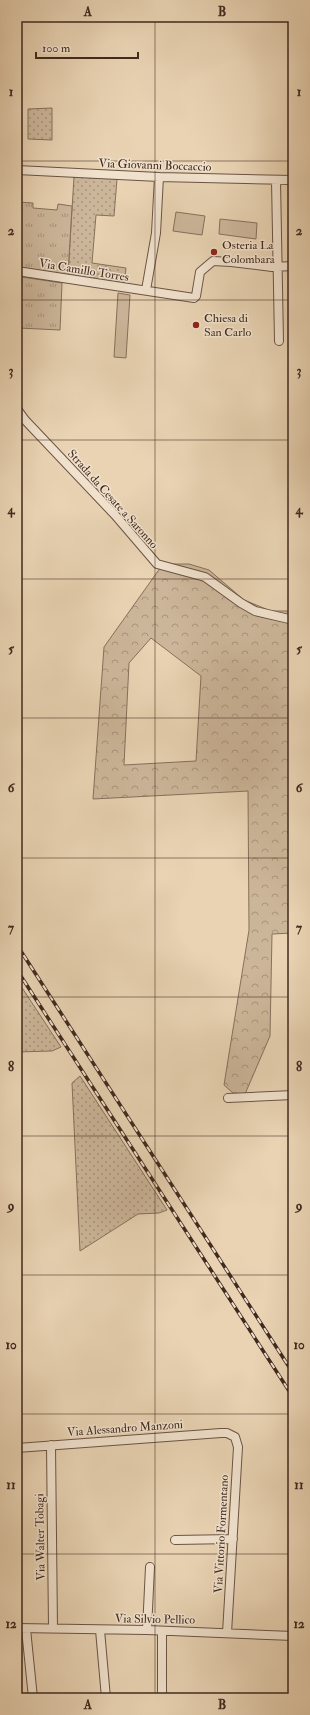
<svg xmlns="http://www.w3.org/2000/svg" width="310" height="1715" font-family="'IM FELL Double Pica',serif">
	<style>
		.grass { fill: url(#grass-dots); stroke: #86705c }
		.forest { fill: url(#forest-crowns); stroke: #86705c; fill-rule: evenodd }
		.park { fill: url(#park-tufts); stroke: #86705c }
		.garden { fill: #ccb69a; stroke: #86705c }
		.lines { fill: none; stroke-linecap: round; stroke-linejoin: round }
		.minor-casing { stroke: #6a5444; stroke-width: 10 }
		.minor { stroke: #f1e2ce; stroke-width: 8 }
		.rail-casing { stroke: #402a1f; stroke-width: 3.5 }
		.rail { stroke: #f1e2ce; stroke-width: 2; stroke-dasharray: 6; stroke-linecap: butt }
		.grid { fill: none; stroke: #402a1f; stroke-width: 1; stroke-opacity: 0.55 }
		.poi-dot { fill: #8f2418; stroke: #f1e2ce; stroke-width: 1.5 }
		.labels { text-anchor: middle; stroke-width: 3; stroke-linejoin: round; paint-order: stroke }
		.street-label { font-size: 12px; fill: #402a1f; stroke: #f1e2ce }
		.poi-label { font-size: 12px; fill: #402a1f; stroke: #f1e2ce; text-anchor: start }
		.neatline { fill: none; stroke: #402a1f; stroke-width: 1.5 }
		.grid-label { font-size: 13px; text-anchor: middle; font-weight: bold; fill: #402a1f }
	</style>
	<defs>
		<pattern id="grass-dots" width="8" height="8" patternUnits="userSpaceOnUse"><rect width="8" height="8" fill="#ccb69a"/><path d="M2 2h.1M6 6h.1" fill="none" stroke="#a7947d" stroke-width="1.8" stroke-linecap="round"/></pattern>
		<pattern id="forest-crowns" width="20" height="18" patternUnits="userSpaceOnUse"><rect width="20" height="18" fill="#ccb69a"/><path d="M2 6a3 3 0 1 1 6 0M12 15a3 3 0 1 1 6 0" fill="none" stroke="#a7947d"/></pattern>
		<pattern id="park-tufts" width="24" height="20" patternUnits="userSpaceOnUse"><rect width="24" height="20" fill="#ccb69a"/><path d="M3 7l-1-3M5 7V3M7 7l1-3M15 17l-1-3M17 17v-4M19 17l1-3" fill="none" stroke="#a7947d"/></pattern>
	</defs>
	<rect width="100%" height="100%" fill="#e9d3b3"/>
	<filter id="stains"><feTurbulence type="fractalNoise" baseFrequency=".005" numOctaves="4"/><feColorMatrix values="0 0 0 0 .2 0 0 0 0 .09 0 0 0 0 .02 0 0 0 .5 -.17"/></filter>
	<radialGradient id="worn" r=".72"><stop offset=".6" stop-color="#630" stop-opacity="0"/><stop offset="1" stop-color="#630" stop-opacity=".3"/></radialGradient>
	<path class="grass" d="M52,108V140L28,139V109Z
		M74,177L117,179L114,216L96,215L92,263L126,268L124,284L68,275Z
		M17,980L61,1047L52,1051L17,1052Z
		M80,1076L167,1210L159,1213L138,1214L80,1251L72,1083Z"/>
	<path class="forest" d="M163,564H189L209,570L244,600L271,611H293V933L272,934L270,1036L242,1101L224,1085L249,930L248,791L93,799L104,647ZM151,638L201,676L196,761L124,765L129,663Z"/>
	<path class="park" d="M17,202L33,203V208L57,210L58,204L72,206L68,275L17,267Z
		M22,277L62,283L60,330L19,328Z"/>
	<path class="garden" d="M176,212L205,216L202,235L173,231Z
		M220,219L257,223L256,239L219,234Z
		M118,293L130,295L126,358L114,357Z"/>
	<g class="lines">
		<defs>
			<path id="minor" d="M17,170L159,177L293,180
				M276,180L279,341
				M17,271L194,298L196,296L200,272L213,261L231,262L272,267L293,266
				M146,290L156,233L159,177
				M17,409L25,420L115,515L157,564L205,577L241,603L255,611L289,619L293,622
				M228,1098L293,1095
				M51,1445L53,1628
				M17,1448L221,1433H227L235,1437L238,1447L227,1633
				M175,1540L233,1539
				M17,1628L147,1630L293,1636
				M26,1629L33,1698
				M100,1630L106,1698
				M147,1630L150,1567
				M162,1631V1698"/>
		</defs>
		<use href="#minor" class="minor-casing"/>
		<use href="#minor" class="minor"/>
		<defs>
			<path id="rail" d="M17,945L293,1373
				M17,970L293,1397"/>
		</defs>
		<use href="#rail" class="rail-casing"/>
		<use href="#rail" class="rail"/>
	</g>
	<path class="grid" d="M155,17V1698M17,161H293M17,300H293M17,440H293M17,579H293M17,718H293M17,858H293M17,997H293M17,1136H293M17,1275H293M17,1414H293M17,1554H293"/>
	<g class="poi-dot">
		<circle cx="214" cy="252" r="4"/>
		<circle cx="196" cy="325" r="4"/>
	</g>
	<g class="labels">
		<g class="street-label">
			<text transform="translate(155 165) rotate(2)" y="4">Via Giovanni Boccaccio</text>
			<text transform="translate(84 270) rotate(9)" y="4">Via Camillo Torres</text>
			<text transform="translate(113 499) rotate(48)" y="4">Strada da Cesate a Saronno</text>
			<text transform="translate(125 1428) rotate(-4)" y="4">Via Alessandro Manzoni</text>
			<text transform="translate(221 1534) rotate(-87)" y="4">Via Vittorio Formentano</text>
			<text transform="translate(40 1537) rotate(-91)" y="4">Via Walter Tobagi</text>
			<text transform="translate(155 1619) rotate(1)" y="4">Via Silvio Pellico</text>
		</g>
		<g class="poi-label">
			<text x="222" y="249">Osteria La<tspan x="222" dy="14">Colombara</tspan></text>
			<text x="204" y="322">Chiesa di<tspan x="204" dy="14">San Carlo</tspan></text>
		</g>
	</g>
	<rect width="310" height="1715" fill="none" stroke="#e9d3b3" stroke-width="44"/>
	<path d="M36 52v6h102v-6" fill="none" stroke="#402a1f" stroke-width="2"/>
	<text x="42" y="52" font-size="12" fill="#402a1f" stroke="#f1e2ce" stroke-width="3" paint-order="stroke">100 m</text>
	<rect x="22" y="22" width="266" height="1671" class="neatline"/>
	<g class="grid-label">
		<text x="88" y="16">A</text>
		<text x="222" y="16">B</text>
		<text x="11" y="96">1</text>
		<text x="299" y="96">1</text>
		<text x="11" y="235">2</text>
		<text x="299" y="235">2</text>
		<text x="11" y="375">3</text>
		<text x="299" y="375">3</text>
		<text x="11" y="514">4</text>
		<text x="299" y="514">4</text>
		<text x="11" y="653">5</text>
		<text x="299" y="653">5</text>
		<text x="11" y="792">6</text>
		<text x="299" y="792">6</text>
		<text x="11" y="932">7</text>
		<text x="299" y="932">7</text>
		<text x="11" y="1071">8</text>
		<text x="299" y="1071">8</text>
		<text x="11" y="1210">9</text>
		<text x="299" y="1210">9</text>
		<text x="11" y="1349">10</text>
		<text x="299" y="1349">10</text>
		<text x="11" y="1489">11</text>
		<text x="299" y="1489">11</text>
		<text x="11" y="1628">12</text>
		<text x="299" y="1628">12</text>
		<text x="88" y="1709">A</text>
		<text x="222" y="1709">B</text>
	</g>
	<rect width="100%" height="100%" filter="url(#stains)"/>
	<rect width="100%" height="100%" fill="url(#worn)"/>
</svg>
